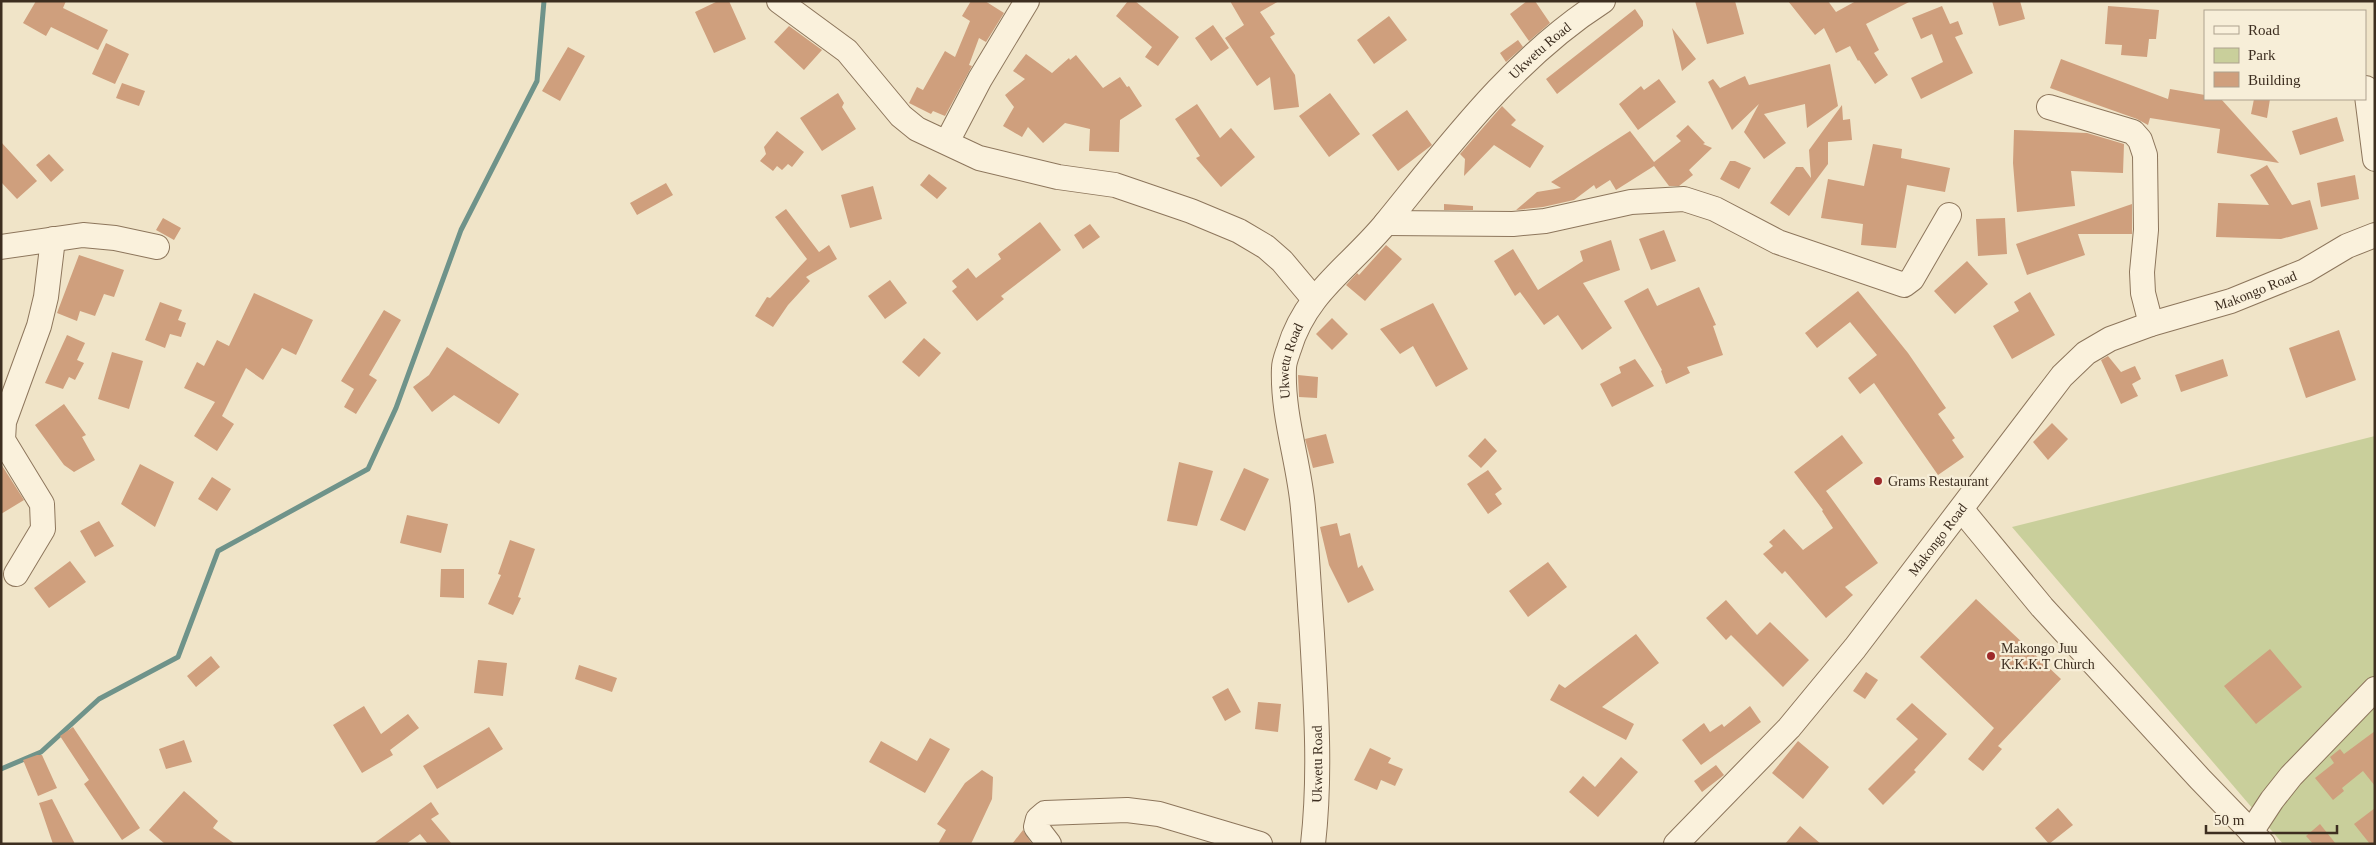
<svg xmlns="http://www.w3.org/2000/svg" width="2376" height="845" font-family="'Times New Roman',serif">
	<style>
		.green { fill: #c9cf9b }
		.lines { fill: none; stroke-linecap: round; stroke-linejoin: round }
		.stream { stroke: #6f938a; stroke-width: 5 }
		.building { fill: #cf9f7d }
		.minor-casing { stroke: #8d765c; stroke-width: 26 }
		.minor { stroke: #faf1dc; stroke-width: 24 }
		.poi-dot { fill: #9e2a2b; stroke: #f7eed8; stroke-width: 2 }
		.labels { text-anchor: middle; stroke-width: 4.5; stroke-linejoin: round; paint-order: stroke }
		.street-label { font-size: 14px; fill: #3d2e20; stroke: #f7eed8 }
		.poi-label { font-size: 14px; fill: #3d2e20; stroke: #f7eed8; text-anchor: start }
	</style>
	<rect width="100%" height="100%" fill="#f0e4c8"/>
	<path class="green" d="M2375,436V844H2283L2012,527Z"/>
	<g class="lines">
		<path class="stream" d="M1,769L41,752L99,699L178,657L218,551L368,469L396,408L461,230L537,81L544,1"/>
	</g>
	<path class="building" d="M36,1H66L63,8L108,30L98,50L51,27L46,36L23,23Z
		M718,1H729L746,39L714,53L695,12Z
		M971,1H985L1004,13L986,42L979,38L969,65L972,66L945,116L933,111L931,114L909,103L917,87L923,90L945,51L955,57L970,21L962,16Z
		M1128,1H1135L1179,37L1158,66L1145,57L1152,47L1116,16Z
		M1230,1H1279L1260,12L1275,34L1270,37L1295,75L1299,107L1274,110L1270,77L1257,86L1225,38L1244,25Z
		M1527,1H1535L1550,23L1529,41L1510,14Z
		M1695,1H1735L1744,34L1707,44Z
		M1788,1H1828L1836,12L1856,1H1911L1866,24L1879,50L1874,53L1888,75L1875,84L1859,60L1858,61L1850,46L1836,53L1824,28L1815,35Z
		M1992,1H2020L2025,19L1999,26Z
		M1942,6L1950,24L1958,21L1963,34L1955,37L1973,73L1921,99L1911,78L1943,62L1932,34L1921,39L1912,18Z
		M2108,6L2159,10L2156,39H2149L2147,57L2121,55L2122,45L2105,44Z
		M1635,9L1643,21V26L1557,94L1546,79Z
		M1389,16L1407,40L1374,64L1357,40Z
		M1213,25L1229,48L1211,61L1195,38Z
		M789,26L822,50L804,70L774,42Z
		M1672,28L1696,59L1682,71Z
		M1518,40L1523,47L1506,62L1500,53Z
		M106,43L129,54L115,84L92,74Z
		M568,47L585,56L560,101L542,91Z
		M1026,54L1052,73L1069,58L1070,60L1076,55L1103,88L1120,77L1127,87L1129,86L1142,106L1120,120L1119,152L1089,151L1090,129L1065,123L1043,143L1028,127L1022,137L1003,126L1014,107L1005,95L1025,79L1013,71Z
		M2061,59L2168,99L2170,89L2205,95V99H2221L2279,163L2217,153L2220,129L2150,118L2148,125L2137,119L2050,88Z
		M1830,64L1838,106L1807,128L1805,104L1764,114L1786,143L1764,159L1744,132L1759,104L1732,130L1708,82L1713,79L1720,88L1745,76L1749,85Z
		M1659,79L1676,102L1638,130L1619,104L1641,86L1644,90Z
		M122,83L145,91L139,106L116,98Z
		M838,93L844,103L842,107L856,129L822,151L800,118Z
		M1330,93L1360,134L1329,157L1299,116Z
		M2254,99H2270L2267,118L2251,114Z
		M1197,104L1220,138L1231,128L1255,157L1221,187L1196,158L1200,156L1175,119Z
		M1842,105L1843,120L1850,119L1852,140L1828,142V164L1789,216L1770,203L1796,167H1803L1811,178L1809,150Z
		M1502,106L1516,120L1511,125L1544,146L1530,168L1494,145L1464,176L1465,159L1460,154Z
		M1407,110L1432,145L1398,171L1372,135Z
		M2337,117L2344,141L2300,155L2292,131Z
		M1688,125L1705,143L1703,144L1712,148L1689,170L1693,175L1679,186H1669L1654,166L1616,190L1610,180L1596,189L1594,185L1574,200L1543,207L1516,210L1537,192L1561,188L1551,182L1630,131L1654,162L1681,141L1676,136Z
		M2014,130L2087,133L2124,144L2123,173L2071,171L2075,206L2017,212L2013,163Z
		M777,131L804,152L792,167L788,164L782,170L777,166L773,171L760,161L766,154L764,147Z
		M1,142L37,181L17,199L1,182Z
		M1873,144L1902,149L1901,158L1950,168L1945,192L1907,185L1896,248L1861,245L1863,224L1821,218L1828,179L1864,186Z
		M49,154L64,170L51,182L36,165Z
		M1730,161H1735L1751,168L1739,189L1720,179Z
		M2267,165L2292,205L2310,200L2318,229L2281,239L2216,237L2218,203L2269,205L2250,175Z
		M929,174L947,188L937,199L920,185Z
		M2355,175L2359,199L2321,207L2317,183Z
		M666,183L673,195L637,215L630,203Z
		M873,186L882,219L850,228L841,195Z
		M1444,204L1473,206V210H1444Z
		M2132,204V234H2078L2085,255L2027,275L2016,244Z
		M786,209L819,252L829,245L837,259L806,277L810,281L788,305L773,327L755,316L767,297L770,298L807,259L775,217Z
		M163,218L181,228L174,240L156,230Z
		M2005,218L2007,254L1978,256L1976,219Z
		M1040,222L1061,250L1001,296L1004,299L977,321L952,291L957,287L952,281L968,268L976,278L1001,259L998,254Z
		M1090,224L1100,237L1083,249L1074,235Z
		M1664,230L1676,261L1651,270L1639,239Z
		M1611,240L1620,270L1583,283L1612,328L1582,350L1558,315L1544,325L1520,292L1515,296L1494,261L1513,249L1538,290L1583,261L1580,251Z
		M1386,245L1402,259L1365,301L1346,285L1357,273L1359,275Z
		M79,255L124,270L114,297L104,294L95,316L80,311L77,321L57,313Z
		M1967,261L1988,284L1955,314L1934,291Z
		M890,280L907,303L885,319L868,296Z
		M1699,287L1716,325L1713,326L1723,355L1687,367L1690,373L1666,384L1661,371L1662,370L1624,301L1648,288L1657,306Z
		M1858,291L1908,353L1946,408L1938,414L1955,438L1952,440L1964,457L1938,475L1874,383L1860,394L1848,378L1877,355L1850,322L1817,348L1805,333Z
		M2030,292L2055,335L2012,359L1993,326L2019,311L2014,302Z
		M254,293L313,320L296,355L282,348L263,380L246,368L222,416L234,424L217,451L194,436L215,402L184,388L197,362L204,366L217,340L229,346Z
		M160,302L182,310L178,320L186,323L181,337L170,334L165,348L145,340Z
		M1433,303L1468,369L1436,387L1413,346L1400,354L1380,329Z
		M384,310L401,320L369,375L377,380L356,414L344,407L354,389L341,381Z
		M1332,318L1348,334L1332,350L1316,334Z
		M2339,330L2356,380L2306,398L2289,348Z
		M67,335L85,343L77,360L84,363L75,380L69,377L63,389L45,383Z
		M924,338L941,353L919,377L902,362Z
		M447,347L519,394L499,424L454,395L432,412L413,387L429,375Z
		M112,352L143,361L129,409L98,399Z
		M2108,356L2121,372L2135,366L2141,379L2132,384L2138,396L2121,404L2101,360Z
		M1635,359L1654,386L1612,407L1600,384L1621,373L1619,367Z
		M2223,359L2228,376L2181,392L2175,375Z
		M1298,375L1318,377L1317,398L1299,397Z
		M64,404L86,435L82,437L95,460L74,472L64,465L35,425Z
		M2052,423L2068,439L2048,460L2033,442Z
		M1326,434L1334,463L1313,468L1305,439Z
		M1842,435L1863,463L1826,491L1878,563L1845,587L1853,595L1826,618L1785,571L1782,574L1763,554L1773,546L1769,542L1784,529L1803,550L1833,528L1822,511L1823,510L1794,472Z
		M1485,438L1497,451L1481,468L1468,456Z
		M1179,462L1213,471L1197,526L1167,521Z
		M1,464L24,500L1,514Z
		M140,464L174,482L155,527L121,504Z
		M1244,468L1269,479L1245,531L1220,520Z
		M1488,470L1502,489L1495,494L1502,504L1488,514L1467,484Z
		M212,477L231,489L217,511L198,499Z
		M407,515L448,524L441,553L400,543Z
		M99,521L114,546L95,557L80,531Z
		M1337,523L1340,536L1350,533L1358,568L1362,565L1374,590L1348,603L1329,565L1320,527Z
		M510,540L535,549L518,597L521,598L513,615L488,604L501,575L498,574Z
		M70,561L86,582L49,608L34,588Z
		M1548,562L1567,587L1528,617L1509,591Z
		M441,569H464V598L440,597Z
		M1976,599L2061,679L1998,746L2002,749L1983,771L1968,759L1994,728L1920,657Z
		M1726,600L1757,635L1770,622L1809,660L1783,687L1731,635L1726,640L1706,618Z
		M1636,634L1659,663L1602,707L1634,724L1626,740L1550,700L1559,684L1565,688Z
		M2270,649L2302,687L2256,724L2224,686Z
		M211,656L220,667L196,687L187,676Z
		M478,660L507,663L503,696L474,693Z
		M579,665L617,678L612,692L575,679Z
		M1866,672L1878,680L1865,699L1853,691Z
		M1228,688L1241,712L1225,721L1212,697Z
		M1258,702L1281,704L1278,732L1255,729Z
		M1912,703L1947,734L1914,770L1916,772L1883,805L1868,789L1918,739L1896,719Z
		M364,706L381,734L408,714L419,728L390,750L393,755L362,773L333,725Z
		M1750,706L1761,722L1701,765L1682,740L1704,723L1710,732L1722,724L1724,727Z
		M73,727L140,828L122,840L84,784L89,780L60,736Z
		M489,727L503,749L437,789L423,766Z
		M2375,731V786L2363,771L2342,788L2344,791L2333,800L2315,778L2334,763L2330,757L2340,749L2344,754Z
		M930,738L950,749L925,793L869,762L881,741L917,761Z
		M184,740L192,762L166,769L159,749Z
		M1798,741L1829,767L1803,799L1772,773Z
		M1370,748L1391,758L1388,763L1403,769L1395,786L1381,780L1377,790L1354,780Z
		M37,755H42L57,788L38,796L23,760Z
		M1621,757L1638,772L1598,817L1569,792L1583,776L1595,787Z
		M1716,765L1724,775L1702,792L1694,781Z
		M982,770L993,777L992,799L971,844H938L946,830L937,824L965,783Z
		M184,791L218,821L213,828L235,844H165L149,830Z
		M52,799L75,844H53L39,803Z
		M431,802L439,814L431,819L452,844H428L420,834L406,844H373Z
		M2058,808L2073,825L2049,844L2035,828Z
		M2375,808V844H2370L2354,824Z
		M2320,824L2336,844H2313L2306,836Z
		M1800,826L1821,844H1785Z
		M1023,830L1032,844H1012Z"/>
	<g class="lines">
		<defs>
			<g id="minor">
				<path d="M779,1L847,51L901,116L917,129L979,158L1058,177L1115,185L1191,211L1239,231L1266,247L1282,261L1313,298"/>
				<path d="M2366,88L2375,159"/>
				<path d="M2049,107L2133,132L2140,140L2145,155L2146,230L2142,272L2143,293L2151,324"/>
				<path d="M947,142L980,79L1027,1"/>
				<path d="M1386,223L1513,224L1545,221L1631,202L1684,199L1715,209L1778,242L1904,285L1912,279L1949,215"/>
				<path d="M1,247L83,235L115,238L157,247"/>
				<path d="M1962,510L2042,607L2200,779L2263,844"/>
				<path d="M16,574L43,529L42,504L3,440L4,422L39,326L46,297L53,239"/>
				<path d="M2251,832L2272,800L2291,776L2375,689"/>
				<path d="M1049,844L1036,827L1038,819L1045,813L1127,810L1159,814L1260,844"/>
				<path id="s1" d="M1313,844C1321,774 1316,704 1312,634C1309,592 1307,550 1303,508C1299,462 1282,415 1284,368C1284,362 1287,355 1289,349C1306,292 1350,267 1386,223C1451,143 1514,58 1603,1"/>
				<path id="s2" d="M1676,844L1789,728L1855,648L2062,376L2086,353L2110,339L2151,324L2231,301L2305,271L2347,246L2375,235"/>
			</g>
		</defs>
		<use href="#minor" class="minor-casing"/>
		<use href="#minor" class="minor"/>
	</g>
	<g class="poi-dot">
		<circle cx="1878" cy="481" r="5"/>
		<circle cx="1991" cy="656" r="5"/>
	</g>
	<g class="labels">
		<g class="street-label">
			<text dy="5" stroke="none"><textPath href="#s1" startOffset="890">Ukwetu Road</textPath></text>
			<text dy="5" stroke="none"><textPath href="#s2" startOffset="822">Makongo Road</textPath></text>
			<text dy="5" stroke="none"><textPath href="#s1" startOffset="486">Ukwetu Road</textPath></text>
			<text dy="5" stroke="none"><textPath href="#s2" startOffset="402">Makongo Road</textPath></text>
			<text dy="5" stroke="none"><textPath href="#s1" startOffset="80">Ukwetu Road</textPath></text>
		</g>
		<g class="poi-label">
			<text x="1888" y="486">Grams Restaurant</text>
			<text x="2001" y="653">Makongo Juu<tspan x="2001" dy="16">K.K.K.T Church</tspan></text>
		</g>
	</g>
	<rect width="2376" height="845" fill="none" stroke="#3d2e20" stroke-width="5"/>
	<rect x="2204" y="10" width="162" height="90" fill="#f7eed8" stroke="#ada18e"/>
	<rect x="2214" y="26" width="25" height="8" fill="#faf1dc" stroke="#ada18e"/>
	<text x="2248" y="35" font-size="15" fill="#3d2e20">Road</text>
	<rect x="2214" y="48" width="25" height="15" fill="#c9cf9b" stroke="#ada18e"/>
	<text x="2248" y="60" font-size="15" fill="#3d2e20">Park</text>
	<rect x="2214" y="72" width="25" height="15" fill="#cf9f7d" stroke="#ada18e"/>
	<text x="2248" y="85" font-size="15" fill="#3d2e20">Building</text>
	<path d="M2206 825v8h131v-8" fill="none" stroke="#3d2e20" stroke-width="2.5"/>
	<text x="2214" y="825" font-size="15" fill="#3d2e20" stroke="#f7eed8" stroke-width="4" paint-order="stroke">50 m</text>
</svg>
